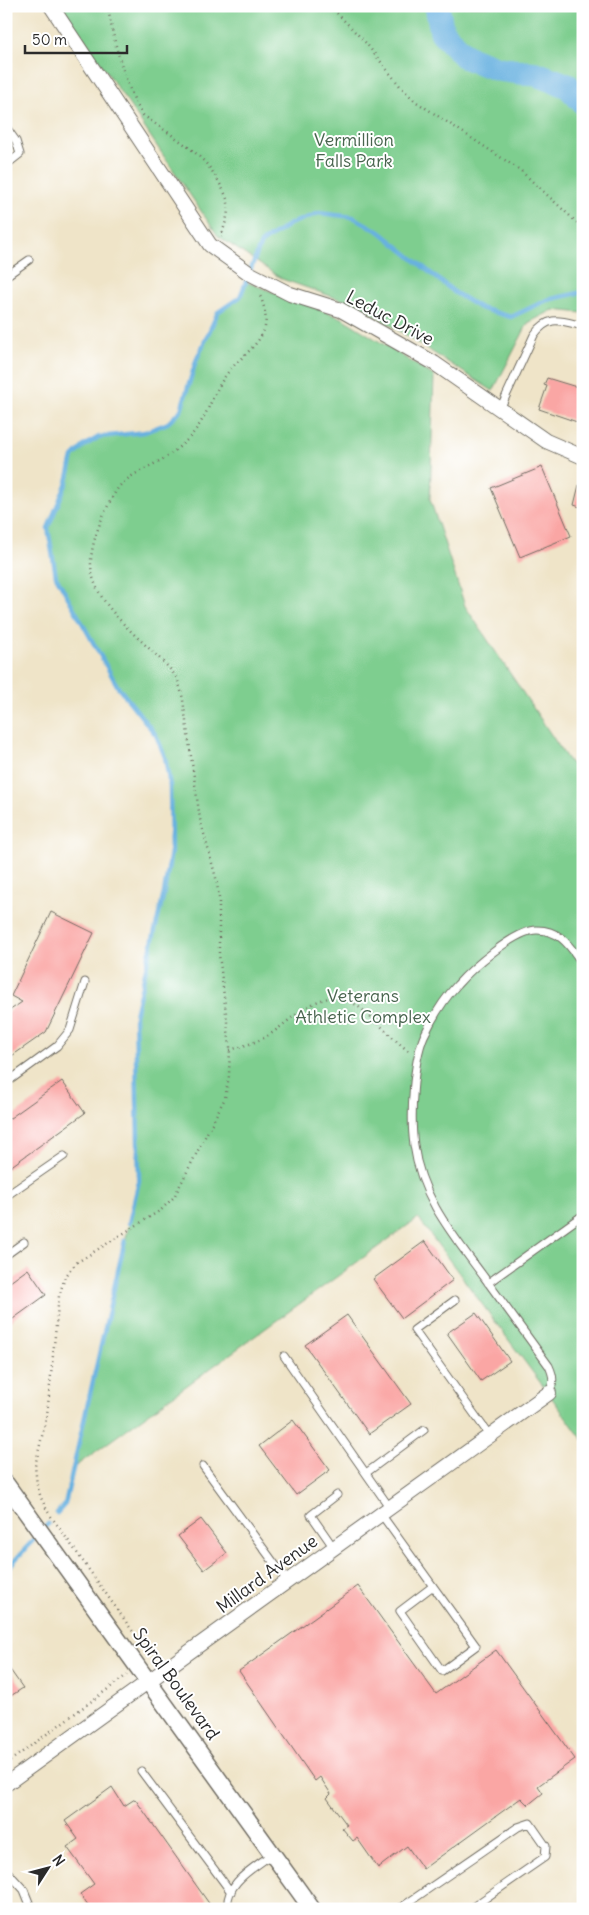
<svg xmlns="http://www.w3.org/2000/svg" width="589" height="1915" font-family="Delius,sans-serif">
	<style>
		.green { fill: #7ece8f; stroke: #547c5d }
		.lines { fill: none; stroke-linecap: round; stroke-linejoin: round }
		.stream { stroke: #68b1e0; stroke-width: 4.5 }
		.river { stroke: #68b1e0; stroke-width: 25 }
		.building { fill: #faa6a4 }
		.service-casing { stroke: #706c62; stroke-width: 9 }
		.minor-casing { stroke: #706c62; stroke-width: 16 }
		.tertiary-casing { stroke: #706c62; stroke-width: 19 }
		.path { stroke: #706c62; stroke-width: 2.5; stroke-dasharray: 1 4; stroke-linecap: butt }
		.service { stroke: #fff; stroke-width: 7 }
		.minor { stroke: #fff; stroke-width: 14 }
		.tertiary { stroke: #fff; stroke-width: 16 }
		.labels { text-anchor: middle; stroke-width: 4; stroke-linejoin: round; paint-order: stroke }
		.park-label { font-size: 18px; fill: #48644e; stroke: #fff }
		.street-label { font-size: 18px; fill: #2b2b2b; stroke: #fff }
	</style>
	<rect width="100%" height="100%" fill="#fff"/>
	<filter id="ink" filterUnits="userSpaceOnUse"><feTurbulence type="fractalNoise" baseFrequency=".02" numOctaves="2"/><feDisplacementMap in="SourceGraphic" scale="10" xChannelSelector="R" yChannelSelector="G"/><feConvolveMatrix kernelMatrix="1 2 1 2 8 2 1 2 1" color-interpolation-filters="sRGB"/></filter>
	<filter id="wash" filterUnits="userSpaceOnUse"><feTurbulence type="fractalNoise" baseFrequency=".0096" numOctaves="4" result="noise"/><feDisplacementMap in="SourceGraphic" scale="20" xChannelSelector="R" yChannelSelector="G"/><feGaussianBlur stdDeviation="1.12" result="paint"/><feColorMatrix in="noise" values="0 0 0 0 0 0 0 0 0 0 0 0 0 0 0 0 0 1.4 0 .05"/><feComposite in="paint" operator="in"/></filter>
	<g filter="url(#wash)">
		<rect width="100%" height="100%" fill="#efe4c8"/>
		<path class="green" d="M62,6H583V313L553,310L528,323L493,391L362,307L282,279L218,236Z
			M246,282L342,318L434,376L430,499L465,606L568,760L583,778V1440L418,1218L73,1468L139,1181L135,1015L164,893L171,852L170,786L165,757L156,735L118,687L56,576L48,528L67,482L73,457L84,446L99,437L145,432L168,423L181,410L196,361L218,312L240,297Z"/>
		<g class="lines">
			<path class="stream" d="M129,1223L139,1181L135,1015L164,893L171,852L170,786L165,757L156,735L118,687L56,576L48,528L67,482L73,457L84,446L99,437L145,432L168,423L181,410L196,361L218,312L240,297L261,243L290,224L319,213L353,217L380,232L454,292L480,308L511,317L547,300L583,292
				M57,1513L65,1504L125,1240
				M6,1570L48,1524"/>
			<path class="river" d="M437,6L442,32L466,57L498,69L536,74L568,86L583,102"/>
		</g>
		<g id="blocks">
			<path class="building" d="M547,378L583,389V424L539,409L547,386L544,385Z
				M542,467L571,536L520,557L491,488Z
				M579,485L583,486V508L574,505Z
				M51,912L94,933L46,1032L6,1060V1013L22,1002L11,996Z
				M62,1081L85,1113L6,1170V1121Z
				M425,1241L453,1280L402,1318L373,1279Z
				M28,1269L46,1295L6,1324V1285Z
				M476,1313L510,1361L481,1381L447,1333Z
				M347,1315L411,1404L369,1434L305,1345Z
				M293,1420L330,1470L296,1495L259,1446Z
				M201,1519L227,1553L204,1570L178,1536Z
				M358,1586L436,1694L496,1650L575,1759L538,1786L543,1793L528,1805L521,1798L423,1869L407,1846L378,1868L357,1838L353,1841L342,1828L347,1825L327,1798L331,1794L320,1777L315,1781L239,1671Z
				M6,1664L23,1688L6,1699Z
				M112,1787L124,1806L135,1799L213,1909H90L80,1894L94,1884L67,1847L78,1839L65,1821Z"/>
		</g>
	</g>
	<g filter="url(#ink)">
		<use href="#blocks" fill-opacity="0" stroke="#706c62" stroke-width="1"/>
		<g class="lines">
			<defs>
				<path id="service" d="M6,127L16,141L20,154L6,165
					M6,276L29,260
					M500,409L534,335C549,314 561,321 583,326
					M6,1083L57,1046L70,1030L85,982
					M6,1196L64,1156
					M6,1255L24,1242
					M488,1283L583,1215
					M455,1300L414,1330L490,1436
					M284,1356L390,1508
					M549,1393C554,1382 554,1377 549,1366C527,1336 506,1307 484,1277C453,1235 421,1198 414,1145C410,1117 413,1062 424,1036C432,1019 444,999 457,985C471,969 515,930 537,930C561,930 570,947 583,964
					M203,1466L288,1582
					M366,1473L424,1430
					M381,1514L476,1646L442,1671L400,1611L433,1586
					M334,1548L311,1515L337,1495
					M141,1771L231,1892
					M6,1870L24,1890L30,1905L28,1909
					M228,1909C224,1883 254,1868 272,1854
					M399,1909L518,1827L530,1823L546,1846L545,1857L470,1909
					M579,1909L583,1906"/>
				<path id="minor" d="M51,6L210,245L249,273L290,294L341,310L434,363L546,441L583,457
					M6,1784L549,1393"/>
				<path id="tertiary" d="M6,1484L312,1909"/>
			</defs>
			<use href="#service" class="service-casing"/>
			<use href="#minor" class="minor-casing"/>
			<use href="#tertiary" class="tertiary-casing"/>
			<path class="path" d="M108,6C111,33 127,93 143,115C172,137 204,151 221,186C224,191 227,198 228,203C229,216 224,226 221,237
				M330,6L365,42L400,86L415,101L520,170L583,228
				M230,1050C243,1046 258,1042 269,1035C291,1021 316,991 344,999C363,1004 391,1039 410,1052
				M143,1648L141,1643L48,1512L41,1498L37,1485L35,1466L47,1415L59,1296L65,1277L76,1263L161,1210L174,1197L225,1098L229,1076L230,1047L219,954V898L216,878L200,819L183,700C182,694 180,687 178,681C173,670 162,661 154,653C130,630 90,598 91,562C91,540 106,506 118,488C129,474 151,467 166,457C173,453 180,446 186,441C209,419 211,392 230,370C241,357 257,347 264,330C268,320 264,303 259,294
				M6,1764L127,1675"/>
			<use href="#service" class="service"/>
			<use href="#minor" class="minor"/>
			<use href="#tertiary" class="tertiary"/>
		</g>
	</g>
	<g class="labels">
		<g class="park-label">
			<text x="354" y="146">Vermillion<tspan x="354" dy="21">Falls Park</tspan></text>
			<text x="363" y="1002">Veterans<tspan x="363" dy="21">Athletic Complex</tspan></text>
		</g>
		<g class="street-label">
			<text transform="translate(390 318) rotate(28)" y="6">Leduc Drive</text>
			<text transform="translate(267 1574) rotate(-36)" y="6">Millard Avenue</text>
			<text transform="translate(176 1684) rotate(54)" y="6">Spiral Boulevard</text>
		</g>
	</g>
	<rect width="589" height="1915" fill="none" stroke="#fff" stroke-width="25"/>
	<g transform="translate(48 1868) rotate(54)" stroke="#ffffff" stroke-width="4" paint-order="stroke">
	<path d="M0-4L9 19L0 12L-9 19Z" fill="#2b2b2b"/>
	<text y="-8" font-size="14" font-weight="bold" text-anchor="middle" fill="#2b2b2b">N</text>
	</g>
	<path d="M25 45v8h102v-8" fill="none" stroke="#2b2b2b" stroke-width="2.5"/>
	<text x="32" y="45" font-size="15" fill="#2b2b2b" stroke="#ffffff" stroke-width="4" paint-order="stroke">50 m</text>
</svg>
